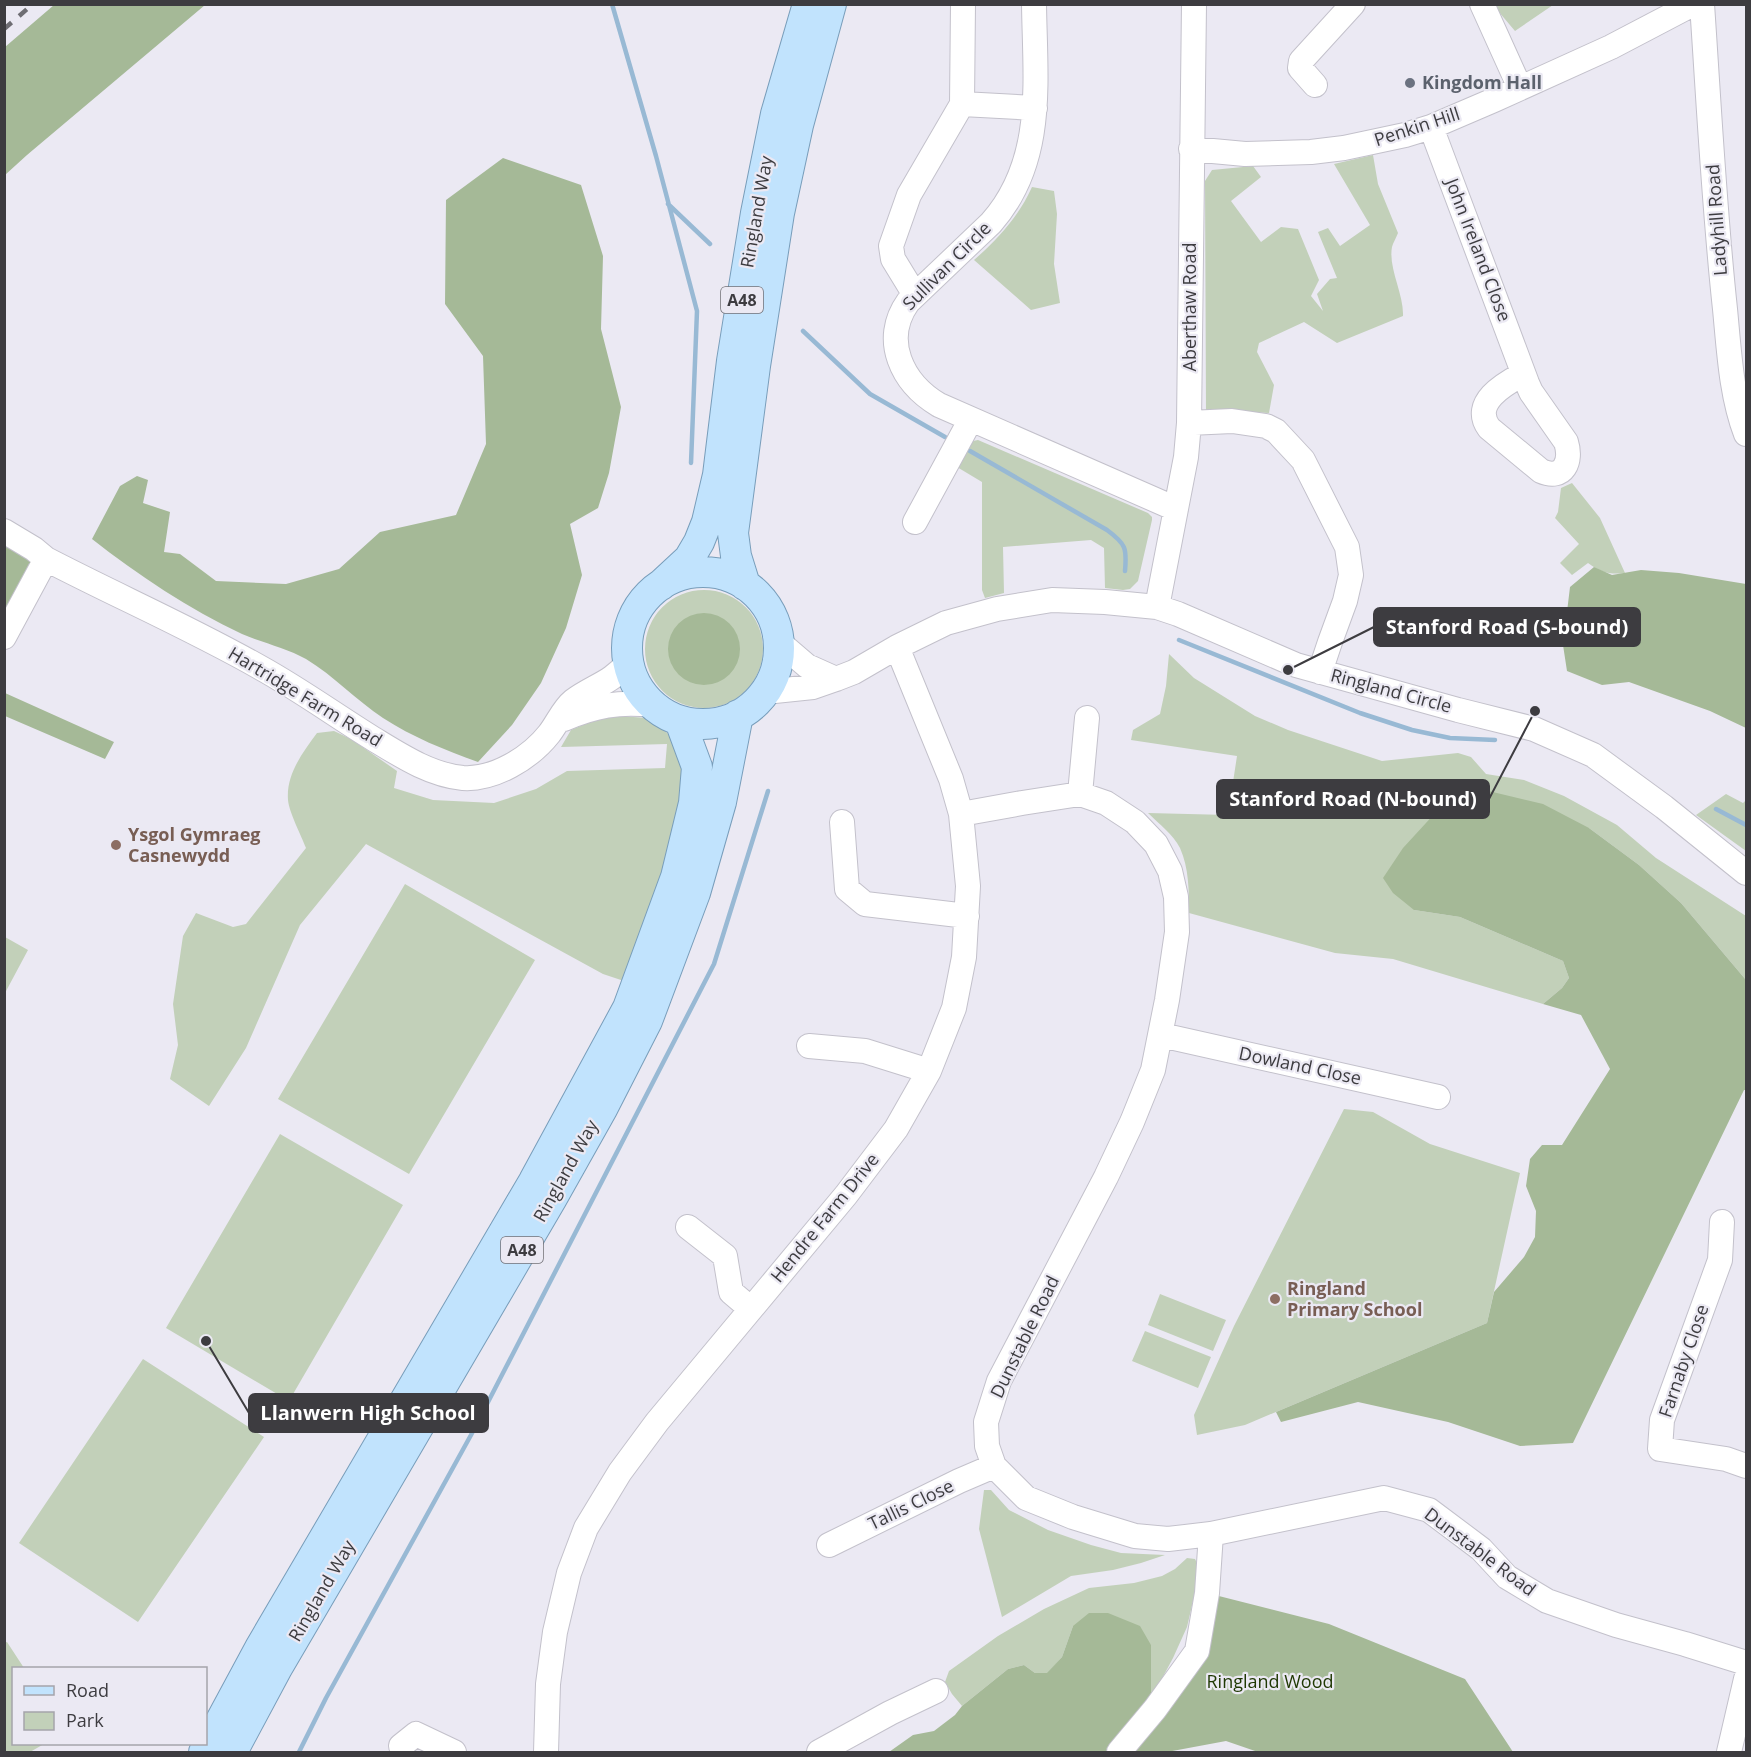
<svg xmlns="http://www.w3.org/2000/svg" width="1751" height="1757" font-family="'Open Sans',sans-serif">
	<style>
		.green { fill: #c2d0b9 }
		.forest { fill: #a5b997 }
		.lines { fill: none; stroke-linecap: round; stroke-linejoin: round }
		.stream { stroke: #98b9d4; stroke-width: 4.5 }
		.minor-casing { stroke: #c3c1cb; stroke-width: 26 }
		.major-casing { stroke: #789dba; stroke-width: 32 }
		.minor { stroke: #fff; stroke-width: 24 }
		.major { stroke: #c1e3fd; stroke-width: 30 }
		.rail { stroke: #6e6d73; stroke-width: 4.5; stroke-dasharray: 10 10; stroke-linecap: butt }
		.worship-dot { fill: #6b7280; stroke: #ebe9f3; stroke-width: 2 }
		.education-dot { fill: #8d6e63; stroke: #ebe9f3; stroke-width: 2 }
		.labels { text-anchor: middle; stroke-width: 4.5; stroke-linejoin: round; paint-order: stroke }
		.shield { fill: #ebe9f3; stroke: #717076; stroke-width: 1.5 }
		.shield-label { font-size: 16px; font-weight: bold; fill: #3d3c40 }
		.worship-label { font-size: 18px; font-weight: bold; fill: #5b616d; stroke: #ebe9f3; text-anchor: start }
		.street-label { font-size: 18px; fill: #3d3c40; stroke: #ebe9f3 }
		.education-label { font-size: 18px; font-weight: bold; fill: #785e54; stroke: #ebe9f3; text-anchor: start }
		.park-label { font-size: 18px; fill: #1f3803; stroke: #ebe9f3 }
		.leader { fill: none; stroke: #3d3c40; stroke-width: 2 }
		.callout-dot { fill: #3d3c40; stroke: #ebe9f3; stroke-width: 2 }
		.callout { fill: #3d3c40; stroke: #3d3c40; stroke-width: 2 }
		.callout-label { font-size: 20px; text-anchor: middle; font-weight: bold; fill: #fff }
	</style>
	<rect width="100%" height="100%" fill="#ebe9f3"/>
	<path class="green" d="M1493,5H1553L1515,31Z
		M1373,155L1378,184L1398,233C1396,238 1393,243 1392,247C1388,268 1404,294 1403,316L1337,343L1304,322L1259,343L1257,352L1274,385L1269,413L1206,410L1205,181L1212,170L1253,166L1261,177L1231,201L1261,242L1281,227L1298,229L1319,280L1311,296L1323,311L1317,294L1330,279L1337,278L1318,232L1328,228L1340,246L1370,225L1334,164Z
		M1032,187L1054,191L1057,214L1054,264L1060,303L1031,310L974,260C998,239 1019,216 1032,187Z
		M978,440L1148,513L1152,517V520L1138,581L1130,589L1123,590L1105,588L1104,548L1091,540L1003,547L1004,593L985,598L982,590V482L957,467L973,441Z
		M1572,483L1600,518L1625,573C1610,575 1600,572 1588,563L1572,575L1560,563L1579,544L1555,518L1558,512L1561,488Z
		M645 649a59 59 0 1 1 118 0a59 59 0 1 1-118 0Z
		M1169,654L1194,678L1255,716L1288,730L1382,761L1458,753L1471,757L1486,774L1524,780L1564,796L1617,825L1656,858L1746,916V980L1681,903L1639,865L1589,828L1414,910L1460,917L1563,961L1569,978L1562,988L1543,1004L1393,959L1335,953L1189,913C1189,891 1189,868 1180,848C1173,834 1159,824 1148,813L1228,815L1237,756L1131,740L1133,730L1160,714L1166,686Z
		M620,716L647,718L678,741L684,775L683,804L663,871L624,981L603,974L366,844L300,925L246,1048L209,1106L170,1079L178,1045L173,1004L183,936L196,913L233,927L246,924L306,848C301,835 289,812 288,800C286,774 303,752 317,733L334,731L351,739L397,771L394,788L433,800L494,803L536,789L567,771L665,768L667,744L561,747L571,730L597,719Z
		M1726,794L1743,803L1746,800V851L1696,815Z
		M405,884L535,960L409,1174L278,1099Z
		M5,937L28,950L5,993Z
		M1344,1109L1373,1112L1430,1144L1520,1173L1487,1323L1245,1425L1197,1435L1194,1415L1234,1326Z
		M280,1134L403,1205L289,1401L166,1328Z
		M1160,1294L1226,1320L1213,1351L1148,1325Z
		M1145,1331L1211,1357L1198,1388L1132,1361Z
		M143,1359L264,1437L138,1622L19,1543Z
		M984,1490H991L1009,1510L1048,1530L1091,1545L1121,1553L1165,1555L1141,1563L1113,1570L1071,1576L1002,1617L979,1529Z
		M1187,1558L1195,1559L1198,1565L1196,1588L1187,1627L1173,1658L1151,1699V1645L1073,1626L1062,1657L1047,1674L1035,1673L1024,1665L1008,1669L962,1706L952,1694L945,1682L949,1671L998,1636L1044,1609L1089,1588L1134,1583L1162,1576L1175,1569Z
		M7,1642L24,1668H14V1744H44L30,1752H5L4,1643Z"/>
	<path class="forest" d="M54,5H205L27,155L5,175V47Z
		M503,158L581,185L603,256L601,329L621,407L609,473L598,508L570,524L582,575L566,628L541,683L512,725L478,762C445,750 412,737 383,718C356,700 334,676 306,659C287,648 263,643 242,634C189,609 138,575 92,539L120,486L137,476L148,480L143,503L170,512L164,552L180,554L216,581L286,584L339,569L380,532L456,515L486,444L483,356L445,304L446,200Z
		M5,544L34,562L5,618Z
		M1594,567L1612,575L1641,570L1679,573L1746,584V728L1710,711L1629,682L1602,685L1567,671L1563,645L1570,587Z
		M668 649a36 36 0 1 1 72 0a36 36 0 1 1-72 0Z
		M5,693L114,742L105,759L5,716Z
		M1476,788L1543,804L1589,828L1639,865L1681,903L1746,980V1090H1744L1573,1443L1520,1446L1448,1422L1358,1402L1281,1422L1276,1412L1487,1323L1494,1292L1524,1257L1535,1237L1536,1211L1526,1186L1530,1159L1542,1145H1562L1610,1069L1581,1015L1543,1004L1562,988L1569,978L1563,961L1460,917L1414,910L1393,893L1383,878L1403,848L1437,811Z
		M1207,1593L1329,1624L1465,1679L1513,1752H1258L1226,1741L1167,1752H1119L1197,1651Z
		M1089,1613H1108L1140,1626L1151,1645V1699L1106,1752H889L913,1735L934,1731L955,1715L962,1706L1008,1669L1024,1665L1035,1673H1047L1062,1657L1073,1626Z"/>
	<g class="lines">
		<path class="stream" d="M612,4L656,156L697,311L691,463
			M668,204L710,244
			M803,331L870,394L945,437
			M970,451L1107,530C1126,544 1127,548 1125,571
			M1179,640L1360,713L1412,730L1450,738L1495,740
			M1716,809L1746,825
			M299,1752L326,1698L471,1435L714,964L768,791"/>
		<defs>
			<path id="minor" d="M1034,4C1035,81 1046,161 991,223L908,302C881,340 902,383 939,405L1176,509
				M1482,4L1520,88
				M1702,4C1709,106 1714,208 1725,309C1729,350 1731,395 1746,434
				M1315,85L1300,68L1301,61L1353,4
				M962,104L1035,108
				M1431,127L1527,383L1531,392L1566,442C1572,461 1564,481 1541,471L1489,428C1471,403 1504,384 1523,374
				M1191,149L1245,154L1311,152L1344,148L1405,135L1431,127L1494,100L1611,47L1693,4
				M915,295L893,259L891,246L909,195L962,104L963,4
				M1189,423L1232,421L1266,426L1276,431L1303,460L1347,547L1351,575L1345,601L1330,642L1320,672
				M915,522L971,419
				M4,531L34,549L46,559C117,596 191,628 261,668C299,689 335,715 372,738C400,755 430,775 463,778C494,780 530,758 549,734C557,724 563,709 573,701C593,686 612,683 628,662
				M1157,607L1186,457L1189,423L1194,4
				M4,637L46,559
				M779,642L807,666L836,679
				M765,692L813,687L836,679L854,672L897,647L946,623L997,609L1052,600L1105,602L1157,607L1178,614L1296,665L1458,710L1534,729L1593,755L1664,807L1746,873
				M564,719C594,706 619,701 652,705
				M1080,794L1087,718
				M961,814L1022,803L1080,794L1106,803L1135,822L1156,844L1170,871L1176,897L1177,932L1167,1000L1153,1070L1132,1122L1106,1177L999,1381L986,1422L987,1446L994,1466L1026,1498L1073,1517L1135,1536L1168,1539L1211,1534L1384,1498L1429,1510L1481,1549L1507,1577L1547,1601L1616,1625L1685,1644L1746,1663
				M842,822L847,889L865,904L967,916
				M1161,1035L1438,1097
				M809,1046L865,1051L929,1071
				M1722,1222L1720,1260L1662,1420L1660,1449L1726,1459L1746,1466
				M688,1227L725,1256L731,1292L751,1309
				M829,1545L959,1481L994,1466
				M401,1746L416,1734L454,1752
				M546,1752L548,1684L555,1632L569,1573L586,1528L620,1472L657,1422L846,1195L896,1129L929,1071L954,1008L964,957L968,886L961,814L951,779L897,647
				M819,1752L890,1713L936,1691
				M1119,1752L1155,1709L1197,1651L1207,1593L1211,1534
				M1729,1752L1746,1679"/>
			<path id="major" d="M627 648a76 76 0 1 1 152 0a76 76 0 1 1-152 0Z
				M661,585L689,559L699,542L707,522L718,475L732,361L756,213L776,114L808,4
				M745,585L736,556L733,533L755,366L779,213L798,125L831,4
				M204,1752L260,1648L534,1181L628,1008L676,877L694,803L697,767L680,721
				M232,1752L277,1668L552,1198L602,1109L647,1021L695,893L721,802L738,715"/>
		</defs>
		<use href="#minor" class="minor-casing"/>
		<use href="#major" class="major-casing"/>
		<use href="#minor" class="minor"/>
		<use href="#major" class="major"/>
		<path class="rail" d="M4,29L33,4"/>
	</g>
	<circle class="worship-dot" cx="1410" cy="83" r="6"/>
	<g class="education-dot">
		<circle cx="116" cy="845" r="6"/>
		<circle cx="1275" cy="1299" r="6"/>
	</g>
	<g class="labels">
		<g class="shield">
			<rect x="721" y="287" width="42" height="26" rx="4.5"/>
			<rect x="501" y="1237" width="42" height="26" rx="4.5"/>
		</g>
		<g class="shield-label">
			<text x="742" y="306">A48</text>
			<text x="522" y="1256">A48</text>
		</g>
		<g class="worship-label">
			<text x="1422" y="89">Kingdom Hall</text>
		</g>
		<g class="street-label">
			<text transform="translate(1417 127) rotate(-18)" y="6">Penkin Hill</text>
			<text transform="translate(757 212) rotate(-80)" y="6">Ringland Way</text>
			<text transform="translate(1717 220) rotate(-94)" y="6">Ladyhill Road</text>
			<text transform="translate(1478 250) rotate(69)" y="6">John Ireland Close</text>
			<text transform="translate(947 266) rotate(-45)" y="6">Sullivan Circle</text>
			<text transform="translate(1190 307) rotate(-90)" y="6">Aberthaw Road</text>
			<text transform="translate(1391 691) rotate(15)" y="6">Ringland Circle</text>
			<text transform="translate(305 697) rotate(31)" y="6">Hartridge Farm Road</text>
			<text transform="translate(1300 1066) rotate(12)" y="6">Dowland Close</text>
			<text transform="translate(566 1171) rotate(-61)" y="6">Ringland Way</text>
			<text transform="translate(825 1218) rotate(-51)" y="6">Hendre Farm Drive</text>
			<text transform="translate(1025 1337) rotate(-64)" y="6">Dunstable Road</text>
			<text transform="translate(1684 1361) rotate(-71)" y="6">Farnaby Close</text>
			<text transform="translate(911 1505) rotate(-26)" y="6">Tallis Close</text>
			<text transform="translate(1480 1552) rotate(37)" y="6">Dunstable Road</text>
			<text transform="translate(322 1591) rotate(-60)" y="6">Ringland Way</text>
		</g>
		<g class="education-label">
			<text x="128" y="841">Ysgol Gymraeg<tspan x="128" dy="21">Casnewydd</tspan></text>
			<text x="1287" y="1295">Ringland<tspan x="1287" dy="21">Primary School</tspan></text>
		</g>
		<g class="park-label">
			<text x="1270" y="1688">Ringland Wood</text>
		</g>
	</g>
	<path class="leader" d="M1288 670L1374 627M1535 711L1489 799M206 1341L249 1413"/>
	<g class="callout-dot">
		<circle cx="1288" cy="670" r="6"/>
		<circle cx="1535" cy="711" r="6"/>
		<circle cx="206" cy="1341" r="6"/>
	</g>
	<g class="callout">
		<rect x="1374" y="608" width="266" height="38" rx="6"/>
		<rect x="1217" y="780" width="272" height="38" rx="6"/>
		<rect x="249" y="1394" width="239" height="38" rx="6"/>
	</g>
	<g class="callout-label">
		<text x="1507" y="634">Stanford Road (S-bound)</text>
		<text x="1353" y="806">Stanford Road (N-bound)</text>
		<text x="368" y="1420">Llanwern High School</text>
	</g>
	<rect width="1751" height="1757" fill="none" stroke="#3d3c40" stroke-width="12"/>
	<rect x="12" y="1667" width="195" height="78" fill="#ebe9f3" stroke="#a5a4ab" stroke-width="1.5"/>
	<rect x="24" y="1686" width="30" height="9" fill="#c1e3fd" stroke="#a5a4ab" stroke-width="1.5"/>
	<text x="66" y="1697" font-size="18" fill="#3d3c40">Road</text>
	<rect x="24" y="1712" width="30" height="18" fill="#c2d0b9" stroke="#a5a4ab" stroke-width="1.5"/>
	<text x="66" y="1727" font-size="18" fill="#3d3c40">Park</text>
</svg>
